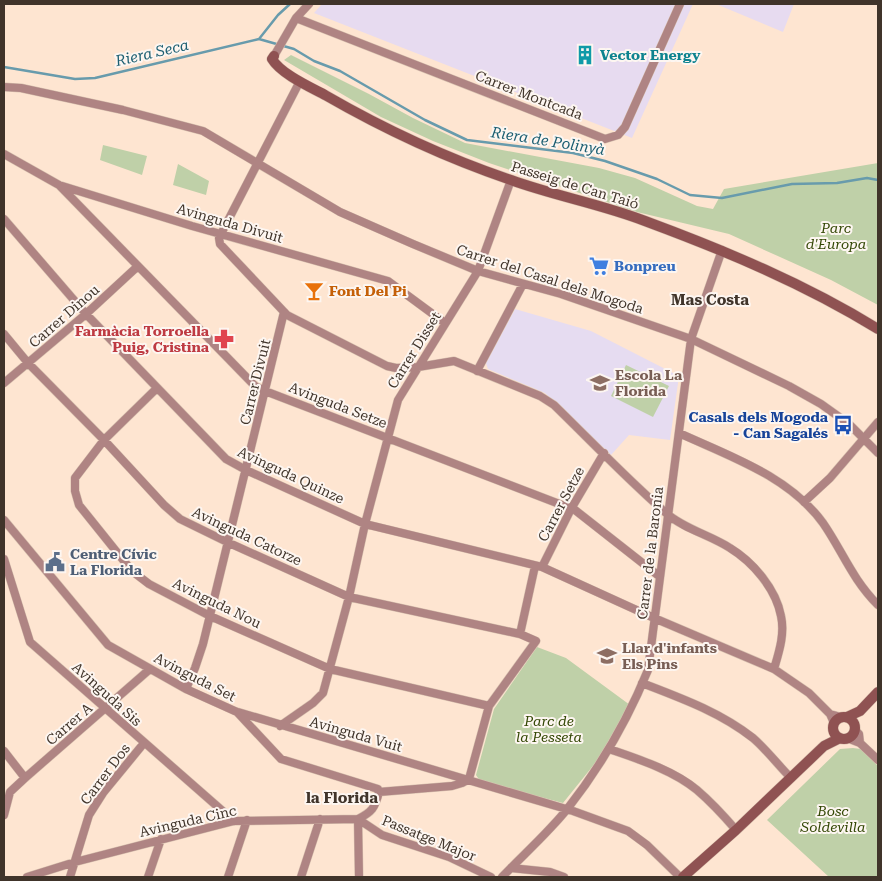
<svg xmlns="http://www.w3.org/2000/svg" width="882" height="881" font-family="'Roboto Serif',serif">
	<style>
		.industrial { fill: #e7dbf0 }
		.education { fill: #e6dcf1 }
		.green { fill: #bfd0a8 }
		.lines { fill: none; stroke-linecap: round; stroke-linejoin: round }
		.stream { stroke: #689bac; stroke-width: 2.5 }
		.minor-casing { stroke: #d8c2b0; stroke-width: 9 }
		.secondary-casing { stroke: #d8c2b0; stroke-width: 11 }
		.minor { stroke: #af8483; stroke-width: 8 }
		.secondary { stroke: #8f5252; stroke-width: 10 }
		.labels { text-anchor: middle; stroke-width: 4; stroke-linejoin: round; paint-order: stroke }
		.culture-label { font-size: 14px; font-weight: bold; fill: #0d838f; stroke: #fdf6f1; text-anchor: start }
		.street-label { font-size: 14px; fill: #40342a; stroke: #fdf6f1 }
		.park-label { font-size: 14px; font-style: italic; fill: #334704; stroke: #fdf6f1 }
		.shop-label { font-size: 14px; font-weight: bold; fill: #366cbe; stroke: #fdf6f1; text-anchor: start }
		.food-label { font-size: 14px; font-weight: bold; fill: #c56008; stroke: #fdf6f1; text-anchor: start }
		.health-label { font-size: 14px; font-weight: bold; fill: #be3a42; stroke: #fdf6f1; text-anchor: end }
		.education-label { font-size: 14px; font-weight: bold; fill: #785e54; stroke: #fdf6f1; text-anchor: start }
		.transit-label { font-size: 14px; font-weight: bold; fill: #164399; stroke: #fdf6f1; text-anchor: end }
		.service-label { font-size: 14px; font-weight: bold; fill: #4e5e75; stroke: #fdf6f1; text-anchor: start }
		.water-label { font-size: 15px; font-style: italic; fill: #1b5e71; stroke: #fdf6f1 }
		.neighbourhood-label { font-size: 15px; font-weight: bold; fill: #40342a; stroke: #fdf6f1 }
	</style>
	<rect width="100%" height="100%" fill="#fee5d1"/>
	<path class="industrial" d="M322,4H693L632,138L314,13Z
		M716,4H794L783,32Z"/>
	<path class="education" d="M515,309L591,331L679,376L670,440L629,435L611,455L545,393L488,369L486,363Z"/>
	<path class="green" d="M291,55L369,94L413,118L465,143L599,168L635,178L697,206L713,209L724,189L878,163V305L831,280L729,234L637,212L489,163L433,141L381,117L284,60Z
		M103,145L147,156L142,175L100,160Z
		M178,164L209,181L206,195L173,185Z
		M626,365L669,386L653,417L611,396Z
		M537,647L566,658L630,705L596,762L563,803L480,781L476,775L494,709Z
		M853,748L861,749L878,766V877H829L767,820L840,749Z"/>
	<g class="lines">
		<path class="stream" d="M259,39L294,49L314,61L340,71L425,120L467,140L573,153L605,161L657,179L690,195L722,198L792,184L837,183L867,178L878,180
			M4,67L75,79L95,78L259,39L278,15L290,4"/>
		<defs>
			<path id="minor" d="M296,18L605,139L618,135L625,127L680,4
				M274,56L296,18L309,4
				M300,81L221,234L219,238L220,244L287,315L387,366L396,368L418,367L454,361L540,396L554,405C591,441 627,479 666,513C684,529 710,535 730,548C753,562 776,589 781,616C785,634 779,652 774,669
				M4,87L21,88L123,110L203,131L340,212L413,244L478,271L561,294L691,339L789,386L821,404L849,424L878,453
				M4,154L59,185L192,226L388,281L445,323
				M59,185L255,386L265,391L575,510L659,576
				M4,219L86,314L226,459L246,470L365,524L542,567L654,618L774,669L809,693L830,714L841,717
				M4,334L28,363L104,440L164,505L180,519L227,542L349,597L520,634
				M477,371L523,284
				M4,383L86,314L138,266
				M156,389L104,440L75,478V491L79,505L132,571L149,584L210,616L330,669L489,706
				M679,433C729,456 789,476 823,523C843,552 852,579 878,605
				M804,502L830,478L878,422
				M4,520L108,645L186,689L237,712L281,759L378,789L379,792L452,786L462,783L469,779
				M4,559L30,642L234,821
				M542,567L571,509L604,453
				M642,683C681,698 720,712 753,738C766,749 778,765 790,777
				M186,689L195,668L203,644L284,312
				M238,712L573,811L628,831L647,845L680,877
				M830,714L834,723
				M280,726L313,703L323,693L349,597L365,524L398,400L478,271L511,180
				M854,729L859,734L860,743
				M847,738L860,743L878,760
				M609,749C638,759 673,770 697,790C711,802 724,816 736,830
				M4,751L25,778L10,792L4,815
				M25,778L150,669
				M469,779L489,706L536,641L520,634L535,566
				M358,819L382,835L449,857L491,877
				M358,819L359,877
				M511,868L550,872L564,877
				M27,877L75,862L234,821L358,819C372,812 375,808 379,792
				M70,877L89,815L103,793L144,743
				M148,877L161,839
				M228,877L247,820
				M301,877L320,819
				M502,877C523,855 550,831 568,808C601,766 628,719 648,670L691,339L722,250"/>
			<path id="secondary" d="M274,56L272,59C281,74 310,87 325,95C384,129 446,158 511,180C555,196 601,204 645,221C726,251 805,284 878,329
				M847,717L860,711L878,692
				M833 728a11 11 0 1 1 22 0a11 11 0 1 1-22 0Z
				M683,877L736,830L824,746L840,738"/>
		</defs>
		<use href="#minor" class="minor-casing"/>
		<use href="#secondary" class="secondary-casing"/>
		<use href="#minor" class="minor"/>
		<use href="#secondary" class="secondary"/>
	</g>
	<defs>
		<symbol id="building-bare" viewBox="-9 -9 18 18"><path d="M-4-6H4V6H1V3H-1V6H-4ZM-2.5-4.3h1.7v1.8h-1.7ZM.8-4.3h1.7v1.8H.8ZM-2.5-1h1.7V.8h-1.7ZM.8-1h1.7V.8H.8Z" fill="#0f9aa8" stroke="#fdf6f1" stroke-width="2.5" paint-order="stroke"/></symbol>
		<symbol id="supermarket-bare" viewBox="-9 -9 18 18"><path d="M-6-5.5h2.5l.6 2H6L4.5 2H-2.5L-4.4-4H-6ZM-1.5 3.2a1.3 1.3 0 1 0 .1 0ZM3 3.2a1.3 1.3 0 1 0 .1 0Z" fill="#3f7fe0" stroke="#fdf6f1" stroke-width="2.5" paint-order="stroke"/></symbol>
		<symbol id="bar-bare" viewBox="-9 -9 18 18"><path d="M-6-5H6L.8 .8V4.5H3.5V6h-7V4.5H-.8V.8Z" fill="#e8710a" stroke="#fdf6f1" stroke-width="2.5" paint-order="stroke"/></symbol>
		<symbol id="pharmacy-bare" viewBox="-9 -9 18 18"><path d="M-2-6h4v4h4v4h-4v4h-4v-4h-4v-4h4Z" fill="#e0444e" stroke="#fdf6f1" stroke-width="2.5" paint-order="stroke"/></symbol>
		<symbol id="school-bare" viewBox="-9 -9 18 18"><path d="M0-5L7-2L0 1L-7-2ZM-4 1L0 2.5L4 1V4Q0 6-4 4Z" fill="#8d6e63" stroke="#fdf6f1" stroke-width="2.5" paint-order="stroke"/></symbol>
		<symbol id="bus-bare" viewBox="-9 -9 18 18"><path d="M-5-6H5V4H4V6H2V4H-2V6H-4V4H-5ZM-3.5-4V0h7V-4ZM-3.5 1.2v1.5H-2V1.2ZM2 1.2v1.5H3.5V1.2Z" fill="#1a4fb4" stroke="#fdf6f1" stroke-width="2.5" paint-order="stroke"/></symbol>
		<symbol id="civic-bare" viewBox="-9 -9 18 18"><path d="M-.6-6.5H3V-4.5H.6V-3L4-1V1h2V6H-6V1h2V-1L-.6-3ZM-1.2 2.5V6h2.4V2.5Z" fill="#5c6f8a" stroke="#fdf6f1" stroke-width="2.5" paint-order="stroke"/></symbol>
	</defs>
	<g fill-rule="evenodd">
		<use href="#building-bare" x="571" y="41" width="28" height="28"/>
		<use href="#supermarket-bare" x="585" y="252" width="28" height="28"/>
		<use href="#bar-bare" x="300" y="277" width="28" height="28"/>
		<use href="#pharmacy-bare" x="210" y="325" width="28" height="28"/>
		<use href="#school-bare" x="586" y="369" width="28" height="28"/>
		<use href="#bus-bare" x="829" y="411" width="28" height="28"/>
		<use href="#civic-bare" x="41" y="548" width="28" height="28"/>
		<use href="#school-bare" x="593" y="642" width="28" height="28"/>
	</g>
	<g class="labels">
		<g class="culture-label">
			<text x="600" y="60">Vector Energy</text>
		</g>
		<g class="street-label">
			<text transform="translate(529 95) rotate(21)" y="5">Carrer Montcada</text>
			<text transform="translate(575 185) rotate(17)" y="5">Passeig de Can Taió</text>
			<text transform="translate(230 223) rotate(16)" y="5">Avinguda Divuit</text>
			<text transform="translate(550 279) rotate(18)" y="5">Carrer del Casal dels Mogoda</text>
			<text transform="translate(64 316) rotate(-41)" y="5">Carrer Dinou</text>
			<text transform="translate(414 350) rotate(-58)" y="5">Carrer Disset</text>
			<text transform="translate(255 382) rotate(-76)" y="5">Carrer Divuit</text>
			<text transform="translate(338 405) rotate(21)" y="5">Avinguda Setze</text>
			<text transform="translate(291 475) rotate(25)" y="5">Avinguda Quinze</text>
			<text transform="translate(561 504) rotate(-62)" y="5">Carrer Setze</text>
			<text transform="translate(247 536) rotate(25)" y="5">Avinguda Catorze</text>
			<text transform="translate(650 553) rotate(-83)" y="5">Carrer de la Baronia</text>
			<text transform="translate(217 603) rotate(26)" y="5">Avinguda Nou</text>
			<text transform="translate(195 677) rotate(27)" y="5">Avinguda Set</text>
			<text transform="translate(107 694) rotate(42)" y="5">Avinguda Sis</text>
			<text transform="translate(69 724) rotate(-41)" y="5">Carrer A</text>
			<text transform="translate(356 734) rotate(16)" y="5">Avinguda Vuit</text>
			<text transform="translate(105 774) rotate(-53)" y="5">Carrer Dos</text>
			<text transform="translate(188 821) rotate(-13)" y="5">Avinguda Cinc</text>
			<text transform="translate(429 838) rotate(22)" y="5">Passatge Major</text>
		</g>
		<g class="park-label">
			<text x="836" y="233">Parc<tspan x="836" dy="16">d'Europa</tspan></text>
			<text x="549" y="726">Parc de<tspan x="549" dy="16">la Pesseta</tspan></text>
			<text x="833" y="816">Bosc<tspan x="833" dy="16">Soldevilla</tspan></text>
		</g>
		<g class="shop-label">
			<text x="614" y="271">Bonpreu</text>
		</g>
		<g class="food-label">
			<text x="329" y="296">Font Del Pi</text>
		</g>
		<g class="health-label">
			<text x="209" y="336">Farmàcia Torroella<tspan x="209" dy="16">Puig, Cristina</tspan></text>
		</g>
		<g class="education-label">
			<text x="615" y="380">Escola La<tspan x="615" dy="16">Florida</tspan></text>
			<text x="622" y="653">Llar d'infants<tspan x="622" dy="16">Els Pins</tspan></text>
		</g>
		<g class="transit-label">
			<text x="828" y="422">Casals dels Mogoda<tspan x="828" dy="16">- Can Sagalés</tspan></text>
		</g>
		<g class="service-label">
			<text x="70" y="559">Centre Cívic<tspan x="70" dy="16">La Florida</tspan></text>
		</g>
		<g class="water-label">
			<text transform="translate(152 53) rotate(-13)" y="5">Riera Seca</text>
			<text transform="translate(548 141) rotate(9)" y="5">Riera de Polinyà</text>
		</g>
		<g class="neighbourhood-label">
			<text x="710" y="305">Mas Costa</text>
			<text x="342" y="803">la Florida</text>
		</g>
	</g>
	<rect width="882" height="881" fill="none" stroke="#40342a" stroke-width="10"/>
</svg>
